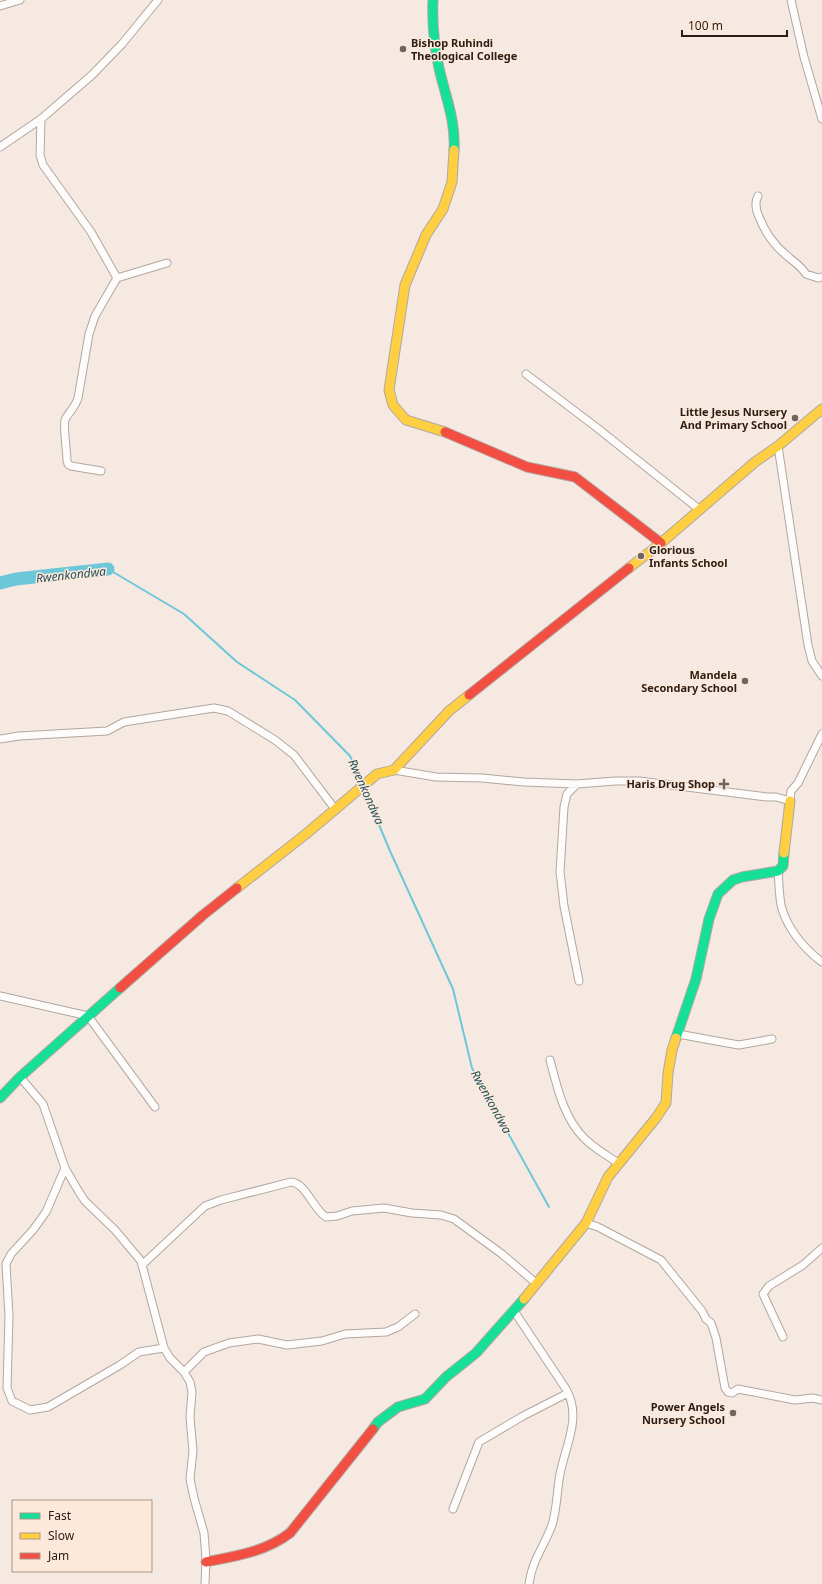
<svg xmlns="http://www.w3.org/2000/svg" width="822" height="1584" font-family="'Noto Sans',sans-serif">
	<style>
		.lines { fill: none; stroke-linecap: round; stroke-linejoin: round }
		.stream { stroke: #6cc7d9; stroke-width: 2 }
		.river { stroke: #6cc7d9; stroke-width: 13 }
		.street-casing { stroke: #b1a7a0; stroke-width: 9 }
		.fast-casing { stroke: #b1a7a0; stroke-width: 11 }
		.slow-casing { stroke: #b1a7a0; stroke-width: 11 }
		.jam-casing { stroke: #b1a7a0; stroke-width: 11 }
		.street { stroke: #fefcfa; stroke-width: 7 }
		.fast { stroke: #16e098; stroke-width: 9 }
		.slow { stroke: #ffcf43; stroke-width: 9 }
		.jam { stroke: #f24e42; stroke-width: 9 }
		.poi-dot { fill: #70655e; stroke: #fee8d9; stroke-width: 1.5 }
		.labels { text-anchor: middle; stroke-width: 3; stroke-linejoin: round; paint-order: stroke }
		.poi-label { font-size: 11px; font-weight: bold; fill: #281e17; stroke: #fee8d9; text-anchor: end }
		.water-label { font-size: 12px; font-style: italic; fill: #1d525f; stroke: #fee8d9 }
	</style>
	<rect width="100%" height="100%" fill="#f6e9e1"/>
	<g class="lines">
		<path class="stream" d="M108,569L184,614L237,662L295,700L350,756L362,783
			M364,789L390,851L453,989L472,1068L549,1207"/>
		<path class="river" d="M0,583L16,579L108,569"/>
		<defs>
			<path id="street" d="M791,0L804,57L822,119
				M0,6L20,0
				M41,119L40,155L43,165L91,232L117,278
				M0,147L41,119L92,75L122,44L158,0
				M758,196C754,203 756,210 759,217C765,232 774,245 786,255C794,262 801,266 806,274L818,278L822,277
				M526,374L596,427L700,510
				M778,446L808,645L812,661L822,676
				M101,471L71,466L68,464L67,461C67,452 63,426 65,420C68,413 75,408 78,398L89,334L95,316L117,278L167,263
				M0,739L19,736L107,731L124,722L214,708L228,711L275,740L294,755L335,809
				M394,770L436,777L482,778L524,782L577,784L615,781H639L767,797H776L790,801L791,791L798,783L822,734
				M577,784L567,794L564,807L560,872L564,906L579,981
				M778,871C779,882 779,894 781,905C786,927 804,949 822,962
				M0,996L88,1016L155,1107
				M678,1034L733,1044L739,1045L772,1039
				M550,1060C557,1087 564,1119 585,1139C595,1149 607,1155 618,1163
				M20,1077L43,1104L65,1168L79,1192L85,1201L115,1230L141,1261L164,1348L170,1358L184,1372L190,1382L192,1392L190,1417L193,1451L190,1479L194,1498L204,1533L206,1559L205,1584
				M65,1168L46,1212L33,1230L11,1254L6,1264L9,1316L7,1388L12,1401L30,1410L48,1407L120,1365L139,1352L164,1348
				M586,1223L598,1227L661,1260L702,1311L706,1319L711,1323L716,1338L725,1388L728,1392L732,1393L738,1389L795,1400L813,1398L822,1400
				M142,1265L205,1206L221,1200L291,1182C306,1183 313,1209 326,1217L337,1216L352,1211L384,1208L412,1213L441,1215L454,1219L502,1254L537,1284
				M514,1311L566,1389C582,1417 566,1444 560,1474C557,1490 557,1509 552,1525C544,1547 532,1560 529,1584
				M783,1337L763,1294L769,1286L803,1265L822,1248
				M184,1372L204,1352L229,1343L258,1339L287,1345L322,1341L345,1334L386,1332L398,1327L415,1314
				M453,1509L479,1442L523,1416L568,1393"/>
			<path id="fast" d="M433,0C432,23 434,45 439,68C445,95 456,121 454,150
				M676,1038L696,979L709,919L718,894L733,880L742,877L778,871L783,866L784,853
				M0,1098L20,1077L120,988
				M373,1429L378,1422L398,1407L425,1399L446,1377L476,1353L524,1299"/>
			<path id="slow" d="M445,432L406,420L393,405L389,390L405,285L426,235L443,209L452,182L454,150
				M629,568L661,543L755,462L778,446L822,409
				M784,853L790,801
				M237,888L306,834L377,774L394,770L449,711L469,695
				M524,1299L586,1223L608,1177L656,1118L666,1103L668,1073L672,1050L676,1038"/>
			<path id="jam" d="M445,432L527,467L575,477L661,543
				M469,695L629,568
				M120,988L203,915L237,888
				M206,1562C236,1556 265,1552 290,1533L373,1429"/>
		</defs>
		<use href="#street" class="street-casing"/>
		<use href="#fast" class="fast-casing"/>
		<use href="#slow" class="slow-casing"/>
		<use href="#jam" class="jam-casing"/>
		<use href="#street" class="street"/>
		<use href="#fast" class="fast"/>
		<use href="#slow" class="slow"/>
		<use href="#jam" class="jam"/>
	</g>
	<g class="poi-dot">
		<circle cx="403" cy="49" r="4"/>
		<circle cx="795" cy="418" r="4"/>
		<circle cx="641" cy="556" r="4"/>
		<circle cx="745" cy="681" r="4"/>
		<path d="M722 778h4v4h4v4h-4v4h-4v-4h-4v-4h4z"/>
		<circle cx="733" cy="1413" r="4"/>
	</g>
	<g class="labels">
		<g class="poi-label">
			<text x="411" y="47" text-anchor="start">Bishop Ruhindi<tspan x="411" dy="13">Theological College</tspan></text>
			<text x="787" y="416">Little Jesus Nursery<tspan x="787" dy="13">And Primary School</tspan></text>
			<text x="649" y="554" text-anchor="start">Glorious<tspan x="649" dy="13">Infants School</tspan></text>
			<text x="737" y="679">Mandela<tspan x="737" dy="13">Secondary School</tspan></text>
			<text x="715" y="788">Haris Drug Shop</text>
			<text x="725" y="1411">Power Angels<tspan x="725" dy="13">Nursery School</tspan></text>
		</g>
		<g class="water-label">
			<text transform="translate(71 575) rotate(-6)" y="4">Rwenkondwa</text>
			<text transform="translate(366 792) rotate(66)" y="4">Rwenkondwa</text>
			<text transform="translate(491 1102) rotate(61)" y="4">Rwenkondwa</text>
		</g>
	</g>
	<rect x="12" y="1500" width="140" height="72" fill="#fee8d9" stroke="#a8978b"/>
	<rect x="20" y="1513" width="20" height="6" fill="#16e098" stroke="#a8978b"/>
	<text x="48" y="1520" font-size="12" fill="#281e17">Fast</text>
	<rect x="20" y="1533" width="20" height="6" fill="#ffcf43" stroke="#a8978b"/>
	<text x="48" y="1540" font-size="12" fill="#281e17">Slow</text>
	<rect x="20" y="1553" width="20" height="6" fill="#f24e42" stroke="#a8978b"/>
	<text x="48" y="1560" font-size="12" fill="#281e17">Jam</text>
	<path d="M682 30v6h105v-6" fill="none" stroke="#281e17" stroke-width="2"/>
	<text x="688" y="30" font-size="12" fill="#281e17" stroke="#fee8d9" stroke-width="3" paint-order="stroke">100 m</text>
</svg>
